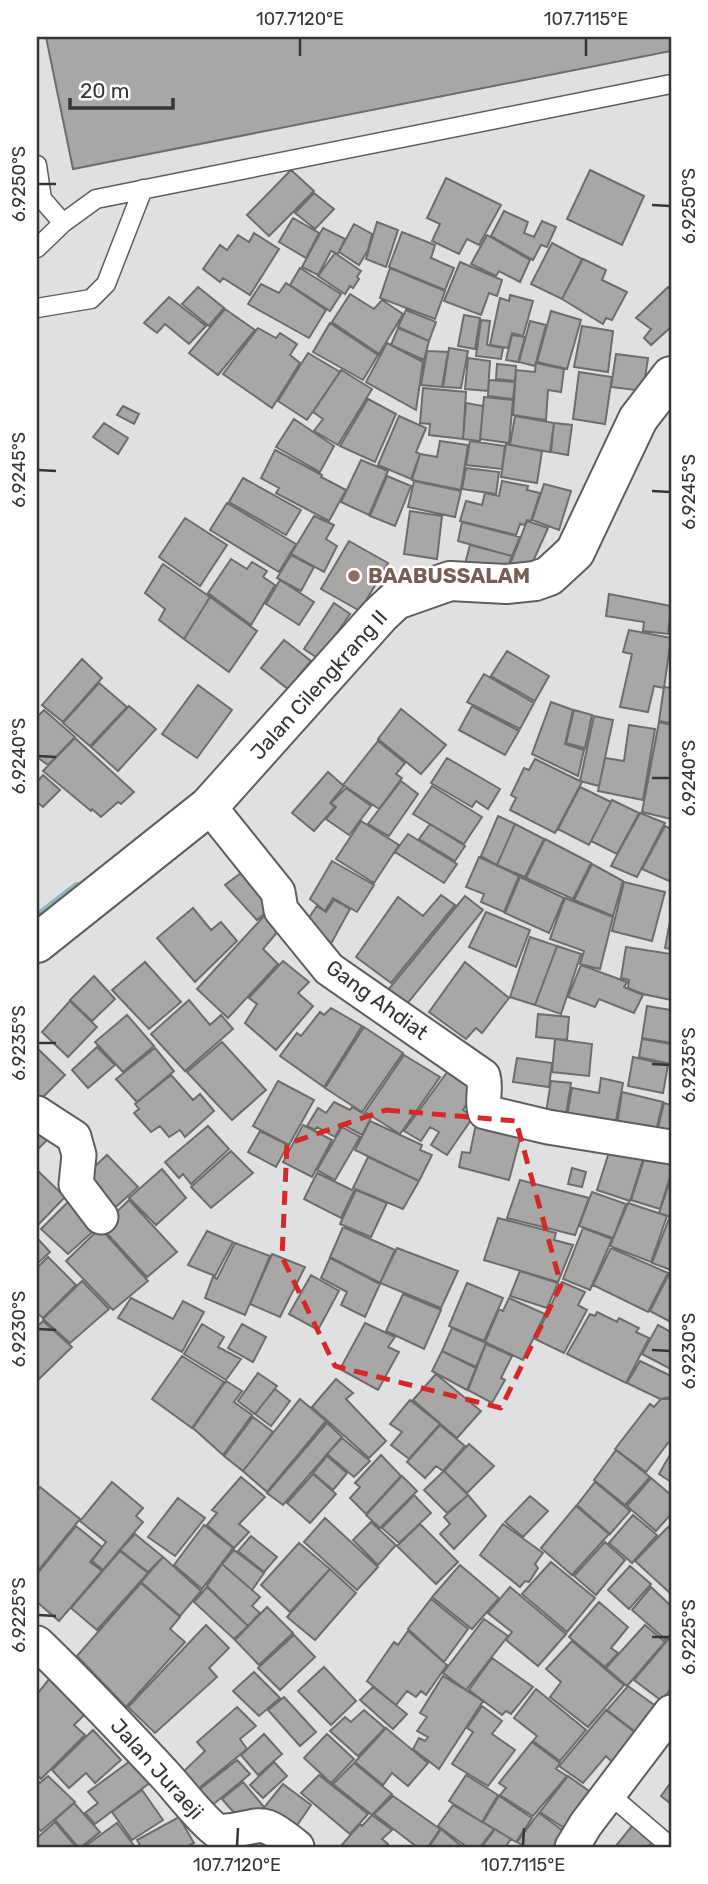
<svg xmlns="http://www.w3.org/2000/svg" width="708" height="1884" font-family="Rubik,sans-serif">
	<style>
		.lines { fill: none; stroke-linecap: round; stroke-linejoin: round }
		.stream { stroke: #8fb6bf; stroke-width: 10 }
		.building { fill: #a9a7a6; stroke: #6e6d6c; stroke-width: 2 }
		.service-casing { stroke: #5d5e5f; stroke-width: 21 }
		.minor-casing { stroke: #5d5e5f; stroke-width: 37 }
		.tertiary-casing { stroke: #5d5e5f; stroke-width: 42 }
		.service { stroke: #fff; stroke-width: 18 }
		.minor { stroke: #fff; stroke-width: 33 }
		.tertiary { stroke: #fff; stroke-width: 38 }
		.marked { fill: none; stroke: #d62828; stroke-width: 5; stroke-dasharray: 14 9; stroke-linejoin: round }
		.ticks { fill: none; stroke: #353636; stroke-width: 2.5 }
		.education-dot { fill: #8d6e63; stroke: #fff; stroke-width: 2.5 }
		.labels { text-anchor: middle; stroke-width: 5; stroke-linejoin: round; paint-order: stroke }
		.education-label { font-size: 21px; font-weight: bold; fill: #785e54; stroke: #fff; text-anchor: start }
		.street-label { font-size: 21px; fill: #353636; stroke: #fff }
		.neatline { fill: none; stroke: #353636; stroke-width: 2.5 }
		.ticks-label { font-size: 18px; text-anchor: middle; fill: #353636 }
	</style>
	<rect width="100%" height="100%" fill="#dfe0e1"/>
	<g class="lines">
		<path class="stream" d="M37,918L77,887"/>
	</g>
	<path class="building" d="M46,37H671V51L73,169Z
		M291,170L314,191L269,236L247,215Z
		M590,170L644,196L622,245L567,219Z
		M446,178L501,205L479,245L467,239L459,254L432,241L440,224L427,218Z
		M314,193L334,209L315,229L295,213Z
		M504,211L528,222L524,233L534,237L542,221L556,227L547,247L541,245L533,260L491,236Z
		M293,218L319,233L306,258L279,242Z
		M377,222L398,230L386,267L366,259Z
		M354,224L372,234L368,250L359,265L339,252Z
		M323,228L345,239L338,254L331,251L318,275L302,267Z
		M402,232L435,245L431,258L454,268L445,290L389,267Z
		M254,233L279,249L250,295L223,278L220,282L203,269L220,245L227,250L238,235L249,242Z
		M487,235L530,260L520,282L499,271L496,276L471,264Z
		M552,243L582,259L562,299L531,284Z
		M335,253L361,271L357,277L359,279L353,288L350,286L345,294L318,276Z
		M583,259L606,270L602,280L627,292L612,320L606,318L603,324L562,299Z
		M460,262L502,280L497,296L489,293L481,315L444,301Z
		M300,268L341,294L330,311L290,285Z
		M390,268L445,291L435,319L380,298Z
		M286,283L326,310L309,338L248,304L261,284L279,293Z
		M198,287L224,308L209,326L182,304Z
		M668,287L671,291V327L651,345L644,338L651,329L636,318Z
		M350,294L374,309L382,300L403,314L379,354L332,322Z
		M510,295L533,301L523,336L512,333L508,348L490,345L500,298L509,301Z
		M169,297L206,326L189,344L165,324L157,333L144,323Z
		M225,309L255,330L218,375L189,353Z
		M406,310L436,322L429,341L398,327Z
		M551,311L581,320L567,369L537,362Z
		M464,315L480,318L475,349L458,346Z
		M481,320L490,321L487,345L503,348L501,359L476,356Z
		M530,321L546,325L535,366L519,362Z
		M330,323L378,355L363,380L313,352Z
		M582,326L613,331L608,372L574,367Z
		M258,328L276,338L280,333L297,344L290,355L300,363L272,408L223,374Z
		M398,328L429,341L424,360L391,345Z
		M512,335L525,337L518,362L506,360Z
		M387,343L423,362L416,410L366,382Z
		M449,348L468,351L461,388L443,387Z
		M427,351L448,352L442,387L421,385Z
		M308,353L340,372L307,420L278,401Z
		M616,354L648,358L643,391L611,387Z
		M468,358L490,361L488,391L465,389Z
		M536,363L564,369L561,392L548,390L546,420L513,415L516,370L535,372Z
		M497,364L516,366L515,381L496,379Z
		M341,370L372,389L338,445L314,431L323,419L313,412Z
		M579,372L612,377L605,424L573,419Z
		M489,380L515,382L513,399L488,396Z
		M423,388L466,392L463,439L429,435L430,424L420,423Z
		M484,397L513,400L509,443L480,439Z
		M368,399L396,414L375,462L340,446Z
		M466,403L483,406L480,441L463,439Z
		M123,406L139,414L134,424L117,415Z
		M399,416L426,428L416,452L420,454L411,479L378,465Z
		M515,416L554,423L550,452L510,445Z
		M294,419L334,446L320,472L276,447Z
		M104,423L128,438L118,454L93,437Z
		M554,423L572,425L568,455L551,452Z
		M440,441L468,445L461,490L412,480L420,454L437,457Z
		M470,441L505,446L502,469L466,465Z
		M506,444L542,451L537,483L501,477Z
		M275,450L322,475L321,477L346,490L329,521L276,493L279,488L261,478Z
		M361,460L388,471L369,515L341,502Z
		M466,468L499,472L496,494L462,489Z
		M387,476L411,486L395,526L370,516Z
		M243,478L301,510L286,535L229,502Z
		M414,481L461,491L455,517L408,507Z
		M502,481L528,486L527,490L540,493L531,521L527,520L525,525L520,524L516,535L460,521L466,501L482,505L485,493L499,496Z
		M544,484L571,491L559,530L532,520Z
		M227,503L296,544L279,572L210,530Z
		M410,511L442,516L437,559L404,554Z
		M314,516L334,525L326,539L337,546L324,572L291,554Z
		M185,518L227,545L200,586L159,557Z
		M527,521L548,528L526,577L508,570Z
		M462,522L520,537L512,556L458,541Z
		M349,541L388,563L360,611L321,589Z
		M470,545L512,556L503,578L464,568Z
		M291,555L314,567L301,591L277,578Z
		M231,559L247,569L252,562L267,571L263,577L275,585L251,625L208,593Z
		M163,564L210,597L184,639L159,620L165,609L145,593Z
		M280,580L314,602L299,625L266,604Z
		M609,594L671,606L668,634L643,631L644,622L606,616Z
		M210,597L257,631L229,672L184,639Z
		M334,603L350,614L319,659L304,649Z
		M629,630L671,638L664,688L654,686L648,712L620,707L632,654L623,652Z
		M284,640L311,661L288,689L261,668Z
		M507,651L549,676L535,701L491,676Z
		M82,659L102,678L63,722L42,705Z
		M484,674L534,703L520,729L467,702Z
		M99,683L127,707L90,746L63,723Z
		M198,685L232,710L197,758L162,734Z
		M664,687L671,688V723L659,721Z
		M551,702L573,710L565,744L584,750L578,776L532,754Z
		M129,706L156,729L118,771L91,747Z
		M472,706L519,731L505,755L459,730Z
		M401,709L446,745L421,774L378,739Z
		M44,710L75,737L48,765L37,757V717Z
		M574,710L592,715L585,748L566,743Z
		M594,716L613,720L599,786L580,781Z
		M659,722L671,725V819L642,812Z
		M629,725L655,729L643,800L598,791L605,758L624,761Z
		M75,738L134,792L121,804L118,802L101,817L92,809L91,811L43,771Z
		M378,741L405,763L396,774L402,778L379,809L343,785Z
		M447,758L500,789L488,809L476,801L472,807L431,783Z
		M535,759L582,782L555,833L510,810L516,798L511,795L524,768L529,770Z
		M328,772L344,786L330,803L335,807L314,831L292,813Z
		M43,775L60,790L43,807L37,802V782Z
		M401,781L418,794L389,836L368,824Z
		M432,786L482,817L464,844L413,814Z
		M580,787L611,802L589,845L558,829Z
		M346,788L371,806L349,835L326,819L336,807L331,803Z
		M612,800L639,813L617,854L591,841Z
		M640,813L665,823L637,877L611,866Z
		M498,816L515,824L497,865L481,856Z
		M361,821L399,845L374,883L336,859Z
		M430,824L465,846L455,861L419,839Z
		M515,824L544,839L525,877L497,865Z
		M665,826L671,829V877L669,881L642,869Z
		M408,834L457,864L444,883L395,852Z
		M545,839L591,863L573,899L526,878Z
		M479,857L519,876L504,912L481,902L484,894L466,887Z
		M332,861L374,885L357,912L333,898L325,911L310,899Z
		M592,864L623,881L613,916L574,900Z
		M245,870L275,905L257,920L225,885Z
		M520,877L564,898L549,933L505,913Z
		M624,882L665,892L652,941L612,931Z
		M441,895L455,905L391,983L356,957L398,897L423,916Z
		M465,896L483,910L407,1004L388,990Z
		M565,898L613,917L600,969L580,964L584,951L550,939Z
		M334,900L350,909L327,951L304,925L317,906L326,912Z
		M193,908L211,930L221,922L237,941L195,982L157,938Z
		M486,912L530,930L516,967L469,947Z
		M265,915L279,930L263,949L278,964L228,1018L197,989Z
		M671,916V949L665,948Z
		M530,937L557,946L535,1005L510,997Z
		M557,946L581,954L561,1014L535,1005Z
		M626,947L671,954V1000L643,994L628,988L629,980L621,978Z
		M283,961L309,982L298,993L313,1006L276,1050L245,1023L257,1004L249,998Z
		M145,962L181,1002L149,1029L112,990Z
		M465,962L509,998L482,1033L476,1028L466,1039L429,1012Z
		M581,965L627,982L624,987L643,995L634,1013L599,999L595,1007L568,997Z
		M94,976L115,999L92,1021L70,1000Z
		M189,1000L210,1025L221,1015L233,1029L185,1071L151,1034Z
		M70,1001L97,1027L68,1057L42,1032Z
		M647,1006L671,1010V1043L642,1038Z
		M331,1008L362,1026L324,1087L280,1056L297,1033L301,1036L320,1012L324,1015Z
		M538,1014L569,1017L567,1040L536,1037Z
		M127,1015L154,1046L123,1072L95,1042Z
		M364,1027L403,1053L362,1112L325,1088Z
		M555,1039L592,1044L589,1076L552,1072Z
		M642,1039L671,1044V1064L639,1057Z
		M222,1042L266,1090L232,1120L187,1072Z
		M97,1047L115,1065L88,1088L72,1070Z
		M37,1048L65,1075L37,1103Z
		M155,1048L174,1071L137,1102L116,1079Z
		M404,1055L440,1077L400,1134L365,1112Z
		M633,1057L668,1065L663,1093L628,1086Z
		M517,1058L552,1063L549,1087L513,1082Z
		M448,1071L478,1088L463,1110L473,1117L447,1155L431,1145L439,1132L430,1127L421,1141L404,1131Z
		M171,1075L193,1100L200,1094L214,1111L185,1137L180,1130L169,1137L160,1126L151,1132L134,1113L139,1109L135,1104Z
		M601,1078L623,1083L614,1131L566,1122L572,1088L599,1093Z
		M278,1081L314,1100L289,1145L253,1126Z
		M551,1081L571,1083L565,1122L545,1119Z
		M622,1092L663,1102L654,1139L616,1132Z
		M334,1102L350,1110L352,1107L371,1118L362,1135L342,1124L335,1137L317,1127L315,1130L307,1126L318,1108L326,1113Z
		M664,1103L671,1105V1143L655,1140Z
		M37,1119L53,1134L37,1150Z
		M477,1119L521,1135L509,1180L459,1167L462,1152L470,1153Z
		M370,1121L422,1145L420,1150L432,1155L419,1181L355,1150Z
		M303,1125L332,1140L312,1177L283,1162Z
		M208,1126L229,1149L191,1184L183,1174L179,1178L165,1162Z
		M342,1127L360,1137L335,1180L317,1170Z
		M260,1131L288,1145L276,1167L248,1152Z
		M611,1146L644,1156L630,1201L597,1190Z
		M648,1147L671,1154V1174L660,1209L631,1200Z
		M231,1151L253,1173L211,1208L191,1187Z
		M107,1155L138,1187L110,1212L80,1180Z
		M368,1157L419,1181L403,1209L353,1188Z
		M572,1168L586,1172L582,1187L568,1184Z
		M162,1169L186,1198L156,1225L129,1198Z
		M37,1170L65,1197L37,1226Z
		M317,1173L354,1191L341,1218L304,1199Z
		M520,1180L589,1198L575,1235L507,1218Z
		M670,1181H671V1217L659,1213Z
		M356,1190L387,1203L371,1237L340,1224Z
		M592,1192L626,1204L613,1238L579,1226Z
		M71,1199L99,1226L68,1254L41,1229Z
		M129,1200L177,1252L147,1277L101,1227Z
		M628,1203L667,1216L651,1262L610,1246Z
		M498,1218L556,1233L554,1240L573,1245L558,1282L484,1260Z
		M669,1219L671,1220V1270L652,1263Z
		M343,1227L395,1250L380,1283L330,1257Z
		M100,1228L148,1281L113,1310L66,1261Z
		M583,1228L612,1239L590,1290L563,1279Z
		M207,1231L233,1242L215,1276L188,1265Z
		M37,1238L50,1252L37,1264Z
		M235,1243L270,1256L245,1315L205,1298L213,1277L217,1279Z
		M397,1248L458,1271L441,1308L380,1283Z
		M611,1248L668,1273L648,1312L593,1285Z
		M272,1254L305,1267L280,1317L250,1304Z
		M48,1257L76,1285L43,1318L37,1313V1268Z
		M330,1258L380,1284L365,1317L341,1305L347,1292L321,1278Z
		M520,1271L558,1283L547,1308L510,1296Z
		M669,1274L671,1275V1322L650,1311Z
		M311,1275L339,1291L318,1330L289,1314Z
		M82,1281L109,1309L70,1343L43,1319Z
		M562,1282L585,1292L578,1305L587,1310L564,1353L535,1339Z
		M467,1283L503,1298L484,1341L449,1326Z
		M403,1294L441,1310L424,1349L386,1331Z
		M131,1298L173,1319L183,1301L204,1312L182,1352L118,1318Z
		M509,1298L545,1314L523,1360L485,1342L499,1309L503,1311Z
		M597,1312L617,1322L619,1318L639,1328L636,1332L649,1338L626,1383L567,1354L590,1314L595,1316Z
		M43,1321L72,1347L37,1381V1327Z
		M365,1323L395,1337L388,1347L399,1352L378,1390L340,1369Z
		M202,1324L224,1337L218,1347L241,1359L226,1380L184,1354Z
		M242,1324L266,1337L253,1362L228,1348Z
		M658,1325L671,1332V1369L642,1354Z
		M452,1328L486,1343L476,1367L442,1351Z
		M486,1344L512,1356L501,1378L505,1380L492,1403L468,1390Z
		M442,1351L476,1368L467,1390L432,1371Z
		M182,1356L224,1382L192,1428L152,1399Z
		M640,1361L671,1376V1397L660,1399L627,1383Z
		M258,1373L277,1386L255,1414L238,1401Z
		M436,1374L481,1411L457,1438L413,1400Z
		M336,1379L353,1393L346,1399L386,1441L369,1458L312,1407Z
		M226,1381L242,1391L234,1402L252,1415L223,1455L193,1428Z
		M275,1389L290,1401L271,1426L255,1414Z
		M300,1399L326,1421L267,1492L243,1471Z
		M661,1399H671V1439L646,1472L615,1449L650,1404L654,1407Z
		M410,1400L440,1424L409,1459L391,1445L402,1432L390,1424Z
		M253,1417L273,1432L243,1471L224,1456Z
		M327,1423L342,1437L283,1505L267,1493Z
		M440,1425L465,1446L443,1471L436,1466L425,1478L407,1462Z
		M342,1438L370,1461L354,1477L327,1454Z
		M469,1444L494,1466L467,1493L444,1471Z
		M616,1450L650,1477L625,1505L594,1480Z
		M671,1453V1482L659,1474Z
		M381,1455L401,1476L366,1514L350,1498L360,1487L355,1483Z
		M327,1456L347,1473L333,1490L313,1473Z
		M444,1471L468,1495L447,1513L424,1490Z
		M313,1474L336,1494L310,1523L287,1503Z
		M402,1476L417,1491L380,1528L366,1515Z
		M241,1477L265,1497L239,1524L249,1532L234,1548L207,1525L217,1513L212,1510Z
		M651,1478L671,1495V1514L656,1531L627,1506Z
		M112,1482L143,1508L136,1516L143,1522L103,1570L92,1561L106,1542L80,1521Z
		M595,1482L630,1511L610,1534L577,1505Z
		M40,1487L80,1519L37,1572V1491Z
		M414,1495L431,1513L399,1543L382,1528Z
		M468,1495L486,1516L454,1549L440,1534L450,1524L444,1517Z
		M530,1496L548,1511L523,1537L505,1522Z
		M178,1498L205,1518L175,1556L148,1537Z
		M576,1506L609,1534L572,1575L541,1548Z
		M633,1515L657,1535L632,1563L609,1543Z
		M325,1518L378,1567L357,1590L304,1542Z
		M371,1522L396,1545L378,1565L353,1540Z
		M420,1524L458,1562L436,1584L397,1546Z
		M503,1524L543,1553L535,1564L538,1568L529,1582L525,1581L520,1587L480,1555Z
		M204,1525L233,1548L202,1589L174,1565Z
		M76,1526L102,1547L90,1562L102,1571L59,1621L37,1602V1574Z
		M668,1527L671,1530L670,1593L635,1561Z
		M135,1534L163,1557L148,1572L120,1550Z
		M251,1536L277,1557L264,1572L238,1551Z
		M605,1542L625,1560L596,1595L574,1576Z
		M299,1543L330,1569L290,1612L261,1585Z
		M234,1550L264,1573L252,1590L222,1564Z
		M120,1551L148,1573L97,1630L71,1608Z
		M163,1557L201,1591L180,1616L141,1582Z
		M551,1562L595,1598L567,1632L522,1594Z
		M222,1564L260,1597L252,1606L260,1613L248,1626L207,1586Z
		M460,1565L499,1598L472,1629L432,1597Z
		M630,1566L651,1584L629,1609L608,1590Z
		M330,1569L356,1593L315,1640L287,1617Z
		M141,1583L180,1617L170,1629L185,1642L126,1707L77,1656Z
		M207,1587L248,1626L234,1639L194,1602Z
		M510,1587L566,1634L538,1666L506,1640L512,1632L488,1613Z
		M651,1587L671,1606V1634L666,1640L632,1610Z
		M431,1599L468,1629L444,1662L408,1629Z
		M599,1602L628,1627L611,1648L618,1653L605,1667L569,1637Z
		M267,1607L293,1633L259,1665L235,1640Z
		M484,1619L508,1636L466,1690L443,1673Z
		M206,1625L229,1648L209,1668L217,1677L155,1733L128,1707Z
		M645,1625L665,1642L627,1686L606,1668Z
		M408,1631L447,1665L426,1695L421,1691L416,1697L407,1691L396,1705L367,1681L394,1642L398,1645Z
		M294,1635L315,1657L280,1690L258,1668Z
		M671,1636V1688L662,1701L634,1680Z
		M572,1641L624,1685L588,1727L550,1697L561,1682L546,1669Z
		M492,1658L533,1687L511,1714L506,1711L502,1715L469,1690Z
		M324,1667L356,1701L331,1725L298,1691Z
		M254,1672L280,1698L259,1716L233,1691Z
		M54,1673L91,1708L74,1725L85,1735L41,1779L37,1775V1694Z
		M443,1676L483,1701L439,1769L413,1749L419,1738L425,1741L428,1737L417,1731L427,1717L420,1713Z
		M628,1686L657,1707L637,1733L607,1710Z
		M373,1687L407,1714L393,1729L360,1700Z
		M536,1689L586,1730L560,1761L533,1741L537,1736L514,1718Z
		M284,1697L316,1732L300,1746L268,1710Z
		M482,1706L502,1721L492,1734L515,1750L488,1786L452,1764L473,1732L467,1728Z
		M237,1707L256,1726L240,1739L247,1749L198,1789L184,1771L205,1751L197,1742Z
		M364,1710L385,1728L358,1756L330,1731L345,1717L351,1722Z
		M606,1710L637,1734L614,1764L606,1756L583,1783L559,1766Z
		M386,1728L428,1763L408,1786L392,1773L383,1785L355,1762Z
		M93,1730L121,1760L95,1783L86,1773L69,1788L52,1770Z
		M264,1734L282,1754L258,1775L241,1755Z
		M327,1734L354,1759L331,1783L304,1758Z
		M532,1742L560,1763L556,1769L567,1776L533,1816L500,1795L506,1788L499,1783Z
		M133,1759L151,1782L95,1824L85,1813L98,1803L88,1792Z
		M237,1760L250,1774L209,1808L195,1793Z
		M274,1762L287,1776L263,1798L250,1785Z
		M354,1763L392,1794L372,1815L333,1784Z
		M319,1775L368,1814L350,1834L301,1793Z
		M466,1775L498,1795L482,1822L449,1801Z
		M48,1776L75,1802L41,1831L37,1827V1780L40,1783Z
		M568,1776L599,1798L573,1834L540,1812Z
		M243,1782L264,1807L245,1825L222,1799Z
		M671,1782V1804L661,1796Z
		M283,1784L311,1805L291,1834L262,1810Z
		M142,1790L163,1820L132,1840L112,1812Z
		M393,1796L440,1829L428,1847H417L374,1814Z
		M499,1796L532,1818L516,1842L483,1822Z
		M74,1803L100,1832L81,1847H78L55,1820Z
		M453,1805L494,1829L480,1847H467L438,1826Z
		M539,1813L574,1839L568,1847H525L517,1842Z
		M372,1815L392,1830L382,1839L388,1844L386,1847H340L360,1824L362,1826Z
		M179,1817L194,1843L186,1847H141L137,1840Z
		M636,1821L655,1838L648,1847H615Z
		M55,1822L76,1847H37V1838Z
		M117,1823L135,1847H84Z
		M441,1829L460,1845L458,1847H429Z
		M495,1829L511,1839L505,1847H482Z
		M221,1838L273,1840L267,1847H212Z"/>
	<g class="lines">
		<defs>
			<path id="service" d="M37,165L42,199L63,223
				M37,248L63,223L96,199L671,84
				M37,308L91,299L106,284L143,189
				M609,1794L671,1847"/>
			<path id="minor" d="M209,806L278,892L281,910L329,969L483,1076C487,1089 481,1100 485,1112L548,1127L671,1147
				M37,1113L74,1137L79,1155L76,1184L101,1217
				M37,1643C81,1685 122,1729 164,1774C179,1790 201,1820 218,1832C265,1829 255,1813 297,1847
				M572,1847L586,1824L671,1712"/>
			<path id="tertiary" d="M37,943L209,806L380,615L396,600L450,581L506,584L535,581L549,576L575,552L638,419L671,376"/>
		</defs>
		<use href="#service" class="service-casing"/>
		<use href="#minor" class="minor-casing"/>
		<use href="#tertiary" class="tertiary-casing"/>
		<use href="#service" class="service"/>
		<use href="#minor" class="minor"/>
		<use href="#tertiary" class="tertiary"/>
	</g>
	<path class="marked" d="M386,1110L516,1121L561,1285L501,1408L335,1366L282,1257L287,1144Z"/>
	<path class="ticks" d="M300,56V38M586,56V38M38,184H56M652,205L670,206M38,470L56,471M652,491L670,492M38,756L56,757M652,778H670M38,1043H56M652,1064L670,1065M38,1329L56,1330M652,1350L670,1351M38,1615L56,1616M652,1637H670M237,1846L238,1828M523,1846L524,1828"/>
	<circle class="education-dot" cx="354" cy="576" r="7"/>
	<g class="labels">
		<g class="education-label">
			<text x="368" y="583">BAABUSSALAM</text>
		</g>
		<g class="street-label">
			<text transform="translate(319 685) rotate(-48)" y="7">Jalan Cilengkrang II</text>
			<text transform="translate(377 1000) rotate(36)" y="7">Gang Ahdiat</text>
			<text transform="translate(157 1769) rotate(48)" y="7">Jalan Juraeji</text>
		</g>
	</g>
	<rect width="708" height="1884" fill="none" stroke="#ffffff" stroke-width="77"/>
	<path d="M70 98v10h103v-10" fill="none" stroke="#353636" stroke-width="3.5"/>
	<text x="80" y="98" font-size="21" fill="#353636" stroke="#ffffff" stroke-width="5" paint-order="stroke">20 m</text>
	<rect x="38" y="38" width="632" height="1808" class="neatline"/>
	<g class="ticks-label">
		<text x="300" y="25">107.7120°E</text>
		<text x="586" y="25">107.7115°E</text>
		<text transform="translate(19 184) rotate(-90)" y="6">6.9250°S</text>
		<text transform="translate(689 206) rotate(-90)" y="6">6.9250°S</text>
		<text transform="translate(19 470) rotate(-90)" y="6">6.9245°S</text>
		<text transform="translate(689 492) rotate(-90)" y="6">6.9245°S</text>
		<text transform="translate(19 756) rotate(-90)" y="6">6.9240°S</text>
		<text transform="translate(689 778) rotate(-90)" y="6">6.9240°S</text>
		<text transform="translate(19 1043) rotate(-90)" y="6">6.9235°S</text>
		<text transform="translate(689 1065) rotate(-90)" y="6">6.9235°S</text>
		<text transform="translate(19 1329) rotate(-90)" y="6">6.9230°S</text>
		<text transform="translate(689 1351) rotate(-90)" y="6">6.9230°S</text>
		<text transform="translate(19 1615) rotate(-90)" y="6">6.9225°S</text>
		<text transform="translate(689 1637) rotate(-90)" y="6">6.9225°S</text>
		<text x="237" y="1871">107.7120°E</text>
		<text x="523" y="1871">107.7115°E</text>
	</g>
</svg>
